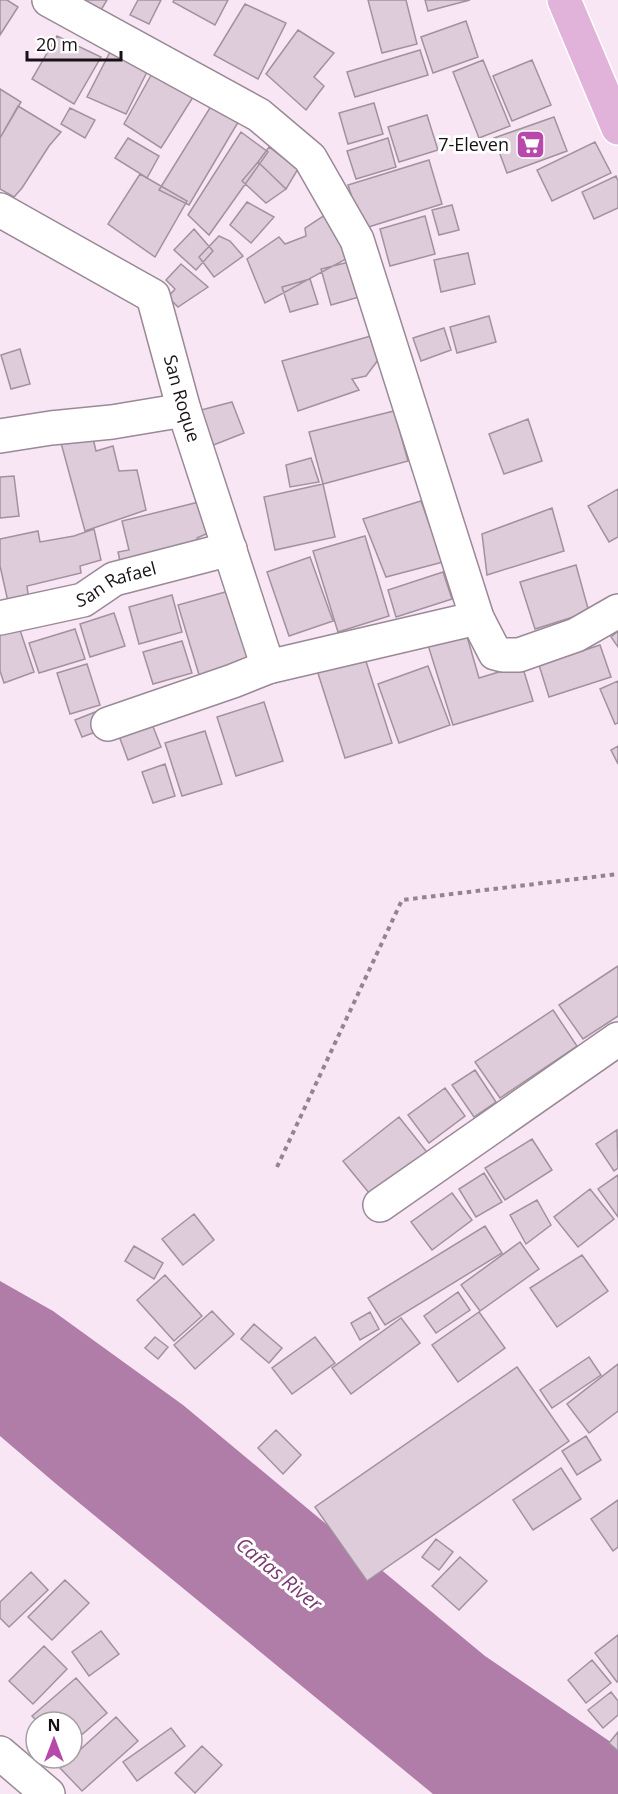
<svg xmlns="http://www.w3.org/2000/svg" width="618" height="1794" font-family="'Open Sans',sans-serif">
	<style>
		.water { fill: #b07da8 }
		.building { fill: #deccda; stroke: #a2919f; stroke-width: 1.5 }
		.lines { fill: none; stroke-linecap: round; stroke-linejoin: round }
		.minor-casing { stroke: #9a8997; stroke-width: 36 }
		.major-casing { stroke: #fff; stroke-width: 36 }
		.path { stroke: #92858f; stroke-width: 4; stroke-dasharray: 4.5 4.5; stroke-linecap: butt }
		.minor { stroke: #fff; stroke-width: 33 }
		.major { stroke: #e2b3da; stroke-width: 33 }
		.labels { text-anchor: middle; stroke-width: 6; stroke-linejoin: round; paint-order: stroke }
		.poi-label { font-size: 18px; fill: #181217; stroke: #fff; text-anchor: end }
		.street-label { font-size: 18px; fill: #181217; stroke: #fff }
		.water-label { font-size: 20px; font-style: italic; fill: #7a3a71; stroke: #fff }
	</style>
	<rect width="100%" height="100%" fill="#f9e6f5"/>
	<path class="water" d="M0,1281L53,1311L183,1405L485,1656L618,1747V1794H433L55,1483L0,1436Z"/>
	<path class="building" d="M0,0H7L18,7L0,35Z
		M83,0H107L101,10Z
		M138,0H161L149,24L130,15Z
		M174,0H228L215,25L173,2Z
		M368,0H406L417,44L382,53Z
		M425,0H470L428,11Z
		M245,4L286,23L258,79L214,55Z
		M466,21L478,57L433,73L421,37Z
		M298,30L334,53L314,77L324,86L306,110L266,74Z
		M57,36L101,57L74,104L32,79Z
		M420,50L428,75L355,97L347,72Z
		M110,52L149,68L126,114L87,97Z
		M483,60L510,126L479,138L453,72Z
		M532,60L551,105L512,121L493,76Z
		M154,70L195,94L161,148L124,124Z
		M0,89L21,102L0,138Z
		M213,103L240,119L189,205L159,190Z
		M374,103L383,134L348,144L339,113Z
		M18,106L61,132L49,146L22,188L14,197L0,189V138Z
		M70,108L95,120L85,138L61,124Z
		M427,115L438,150L399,162L388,127Z
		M554,117L567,151L507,173L494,138Z
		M241,132L268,152L209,235L188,215Z
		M128,138L159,156L147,178L115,158Z
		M388,138L396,167L356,179L347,151Z
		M595,142L611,173L552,201L537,170Z
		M269,147L298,169L286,189L258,162Z
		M429,160L442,204L362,229L348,185Z
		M258,162L286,189L266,203L242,181Z
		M140,174L187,201L155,257L108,224Z
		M616,176L618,181V208L594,219L582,192Z
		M247,202L274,217L251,243L230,225Z
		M452,205L459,230L439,235L432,210Z
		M331,211L346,259L265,303L247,259L279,237L285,244L306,236L305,228Z
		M425,216L435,254L390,266L380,229Z
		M194,229L213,251L196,270L174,250Z
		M219,236L230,241L243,256L214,277L199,257Z
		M468,253L475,284L441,292L434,260Z
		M349,262L359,297L331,305L321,269Z
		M181,264L208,287L178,307L168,297L175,289L166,280Z
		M310,279L318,304L290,312L282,287Z
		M489,316L496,342L457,353L450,327Z
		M444,328L451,350L421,361L413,338Z
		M371,336L378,360L366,376L352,379L359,390L298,411L282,361Z
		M20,349L30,384L11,389L1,355Z
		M232,402L244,433L211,446L201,410Z
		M394,411L408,461L323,484L309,432Z
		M528,419L542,461L504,474L489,434Z
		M90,426L96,451L113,446L119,471L137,470L146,510L85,531L58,432Z
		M311,458L319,482L290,487L286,465Z
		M14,476L19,516L0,518V477Z
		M323,484L335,537L275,550L264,497Z
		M618,489V537L609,542L588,506Z
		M203,501L215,530L197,538L200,554L123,575L118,552L129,550L122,521Z
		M421,501L443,562L386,577L363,519Z
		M552,508L564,551L487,575L482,534Z
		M94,529L101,560L80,566L81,573L27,586L29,602L9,606L0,566V539L38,531L40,542L74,536Z
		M365,536L389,616L338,632L313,551Z
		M310,557L333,621L289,636L267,572Z
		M576,565L589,612L535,629L520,582Z
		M443,572L452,599L396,617L388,590Z
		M229,591L250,664L200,678L178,605Z
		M172,595L182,632L139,644L129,607Z
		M114,613L125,646L90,657L80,624Z
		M16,618L34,672L4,683L0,671V624Z
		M75,629L85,659L39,673L29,643Z
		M618,631V647L611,637Z
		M466,633L479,678L522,665L533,701L453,725L428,645Z
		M182,641L192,673L153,684L143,652Z
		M600,645L611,677L549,697L539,665Z
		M363,652L392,743L345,758L316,667Z
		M87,664L100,705L70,714L57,673Z
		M428,666L450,725L399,743L378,684Z
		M618,681V723L615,724L600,689Z
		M264,702L283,761L236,776L217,717Z
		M95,712L101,730L82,737L75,720Z
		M152,724L161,747L128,760L119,736Z
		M205,731L222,784L182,796L165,743Z
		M618,746V764L611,750Z
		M165,764L175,796L153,803L142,772Z
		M618,966V1016L583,1039L559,1005Z
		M553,1010L577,1046L500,1098L475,1062Z
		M475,1070L496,1102L474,1117L452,1085Z
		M445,1088L465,1116L429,1143L408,1115Z
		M399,1117L430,1156L374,1199L343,1161Z
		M617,1130L618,1168L614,1171L596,1144Z
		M532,1139L552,1170L505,1200L485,1168Z
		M484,1173L502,1202L476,1217L459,1189Z
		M618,1175V1217L598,1189Z
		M590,1189L614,1219L578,1247L554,1217Z
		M452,1193L472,1220L432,1250L411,1222Z
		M537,1200L551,1225L526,1244L510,1215Z
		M194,1214L214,1240L183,1265L162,1239Z
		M485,1226L502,1253L385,1325L368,1298Z
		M520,1242L539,1269L480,1311L461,1285Z
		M134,1246L163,1263L154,1279L125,1261Z
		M582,1255L608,1291L557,1327L530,1288Z
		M165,1275L202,1316L174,1341L137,1300Z
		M458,1292L470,1310L436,1333L424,1316Z
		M212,1311L234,1334L195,1369L174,1345Z
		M370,1312L379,1329L360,1340L351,1323Z
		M479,1312L505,1348L458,1382L432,1345Z
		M401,1318L420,1343L351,1394L332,1368Z
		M254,1324L282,1348L269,1363L241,1339Z
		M155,1337L168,1347L158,1359L145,1348Z
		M315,1337L335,1363L292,1394L272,1368Z
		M589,1357L601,1375L552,1408L540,1390Z
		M618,1364V1411L589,1433L567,1404Z
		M517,1367L569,1441L367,1581L315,1507Z
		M276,1430L301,1455L283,1474L258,1448Z
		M586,1436L601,1460L577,1475L562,1451Z
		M561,1468L581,1499L533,1530L513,1500Z
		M618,1500V1547L613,1551L591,1519Z
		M436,1539L453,1552L439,1570L422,1557Z
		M460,1557L487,1581L459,1610L432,1586Z
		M31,1572L48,1590L9,1627L0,1618V1602Z
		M65,1580L89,1603L52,1640L28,1617Z
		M101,1631L119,1654L89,1676L72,1652Z
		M618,1635V1681L617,1682L595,1653Z
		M44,1646L67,1669L33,1704L9,1681Z
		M592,1660L611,1683L586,1703L568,1680Z
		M76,1678L107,1713L72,1743V1722H38L32,1716Z
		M611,1692L618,1701V1715L603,1728L588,1710Z
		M116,1717L138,1741L82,1791L60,1768Z
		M171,1728L185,1746L137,1781L123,1762Z
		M618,1732V1751L609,1743Z
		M202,1746L222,1765L195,1793L175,1773Z"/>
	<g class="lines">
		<defs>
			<g id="minor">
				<path d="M49,0L259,115L310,158L357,240L477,618L268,667L233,681L108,724"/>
				<path id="s1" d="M0,210L153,296L184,410L268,667"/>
				<path d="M0,436L51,428L112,422L184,410"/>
				<path id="s2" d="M0,618L83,600L114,579L230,549"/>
				<path d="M477,618L495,653L503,655H519L576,635L618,611"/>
				<path d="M380,1205L618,1039"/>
				<path d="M0,1753L48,1794"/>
			</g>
			<path id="major" d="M564,0L618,128"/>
		</defs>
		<use href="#minor" class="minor-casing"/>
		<use href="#major" class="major-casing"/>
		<path class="path" d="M277,1167L402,900L618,874"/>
		<use href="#minor" class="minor"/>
		<use href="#major" class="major"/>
	</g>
	<defs>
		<symbol id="supermarket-square" viewBox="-11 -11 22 22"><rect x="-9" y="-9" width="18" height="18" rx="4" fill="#b649a9" stroke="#fff"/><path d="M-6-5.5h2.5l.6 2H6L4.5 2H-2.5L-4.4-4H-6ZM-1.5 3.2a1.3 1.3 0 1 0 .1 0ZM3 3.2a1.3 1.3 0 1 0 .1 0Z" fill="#fff"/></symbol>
	</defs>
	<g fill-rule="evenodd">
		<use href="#supermarket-square" x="514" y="128" width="33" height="33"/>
	</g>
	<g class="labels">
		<g class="poi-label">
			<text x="509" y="151">7-Eleven</text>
		</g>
		<g class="street-label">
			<text dy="6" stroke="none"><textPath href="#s1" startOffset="282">San Roque</textPath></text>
			<text dy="6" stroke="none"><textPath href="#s2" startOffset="122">San Rafael</textPath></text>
		</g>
		<g class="water-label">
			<text transform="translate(279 1574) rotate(39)" y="7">Cañas River</text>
		</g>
	</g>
	<g transform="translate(54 1740)"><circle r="28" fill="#ffffff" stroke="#a3a0a2" stroke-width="1.5"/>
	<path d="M0-4.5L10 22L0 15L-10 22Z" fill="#b649a9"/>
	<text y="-9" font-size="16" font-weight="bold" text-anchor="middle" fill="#181217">N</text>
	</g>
	<path d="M27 51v9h94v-9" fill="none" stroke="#181217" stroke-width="3"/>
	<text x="36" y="51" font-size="18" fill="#181217" stroke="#ffffff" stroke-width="4.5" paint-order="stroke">20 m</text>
</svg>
